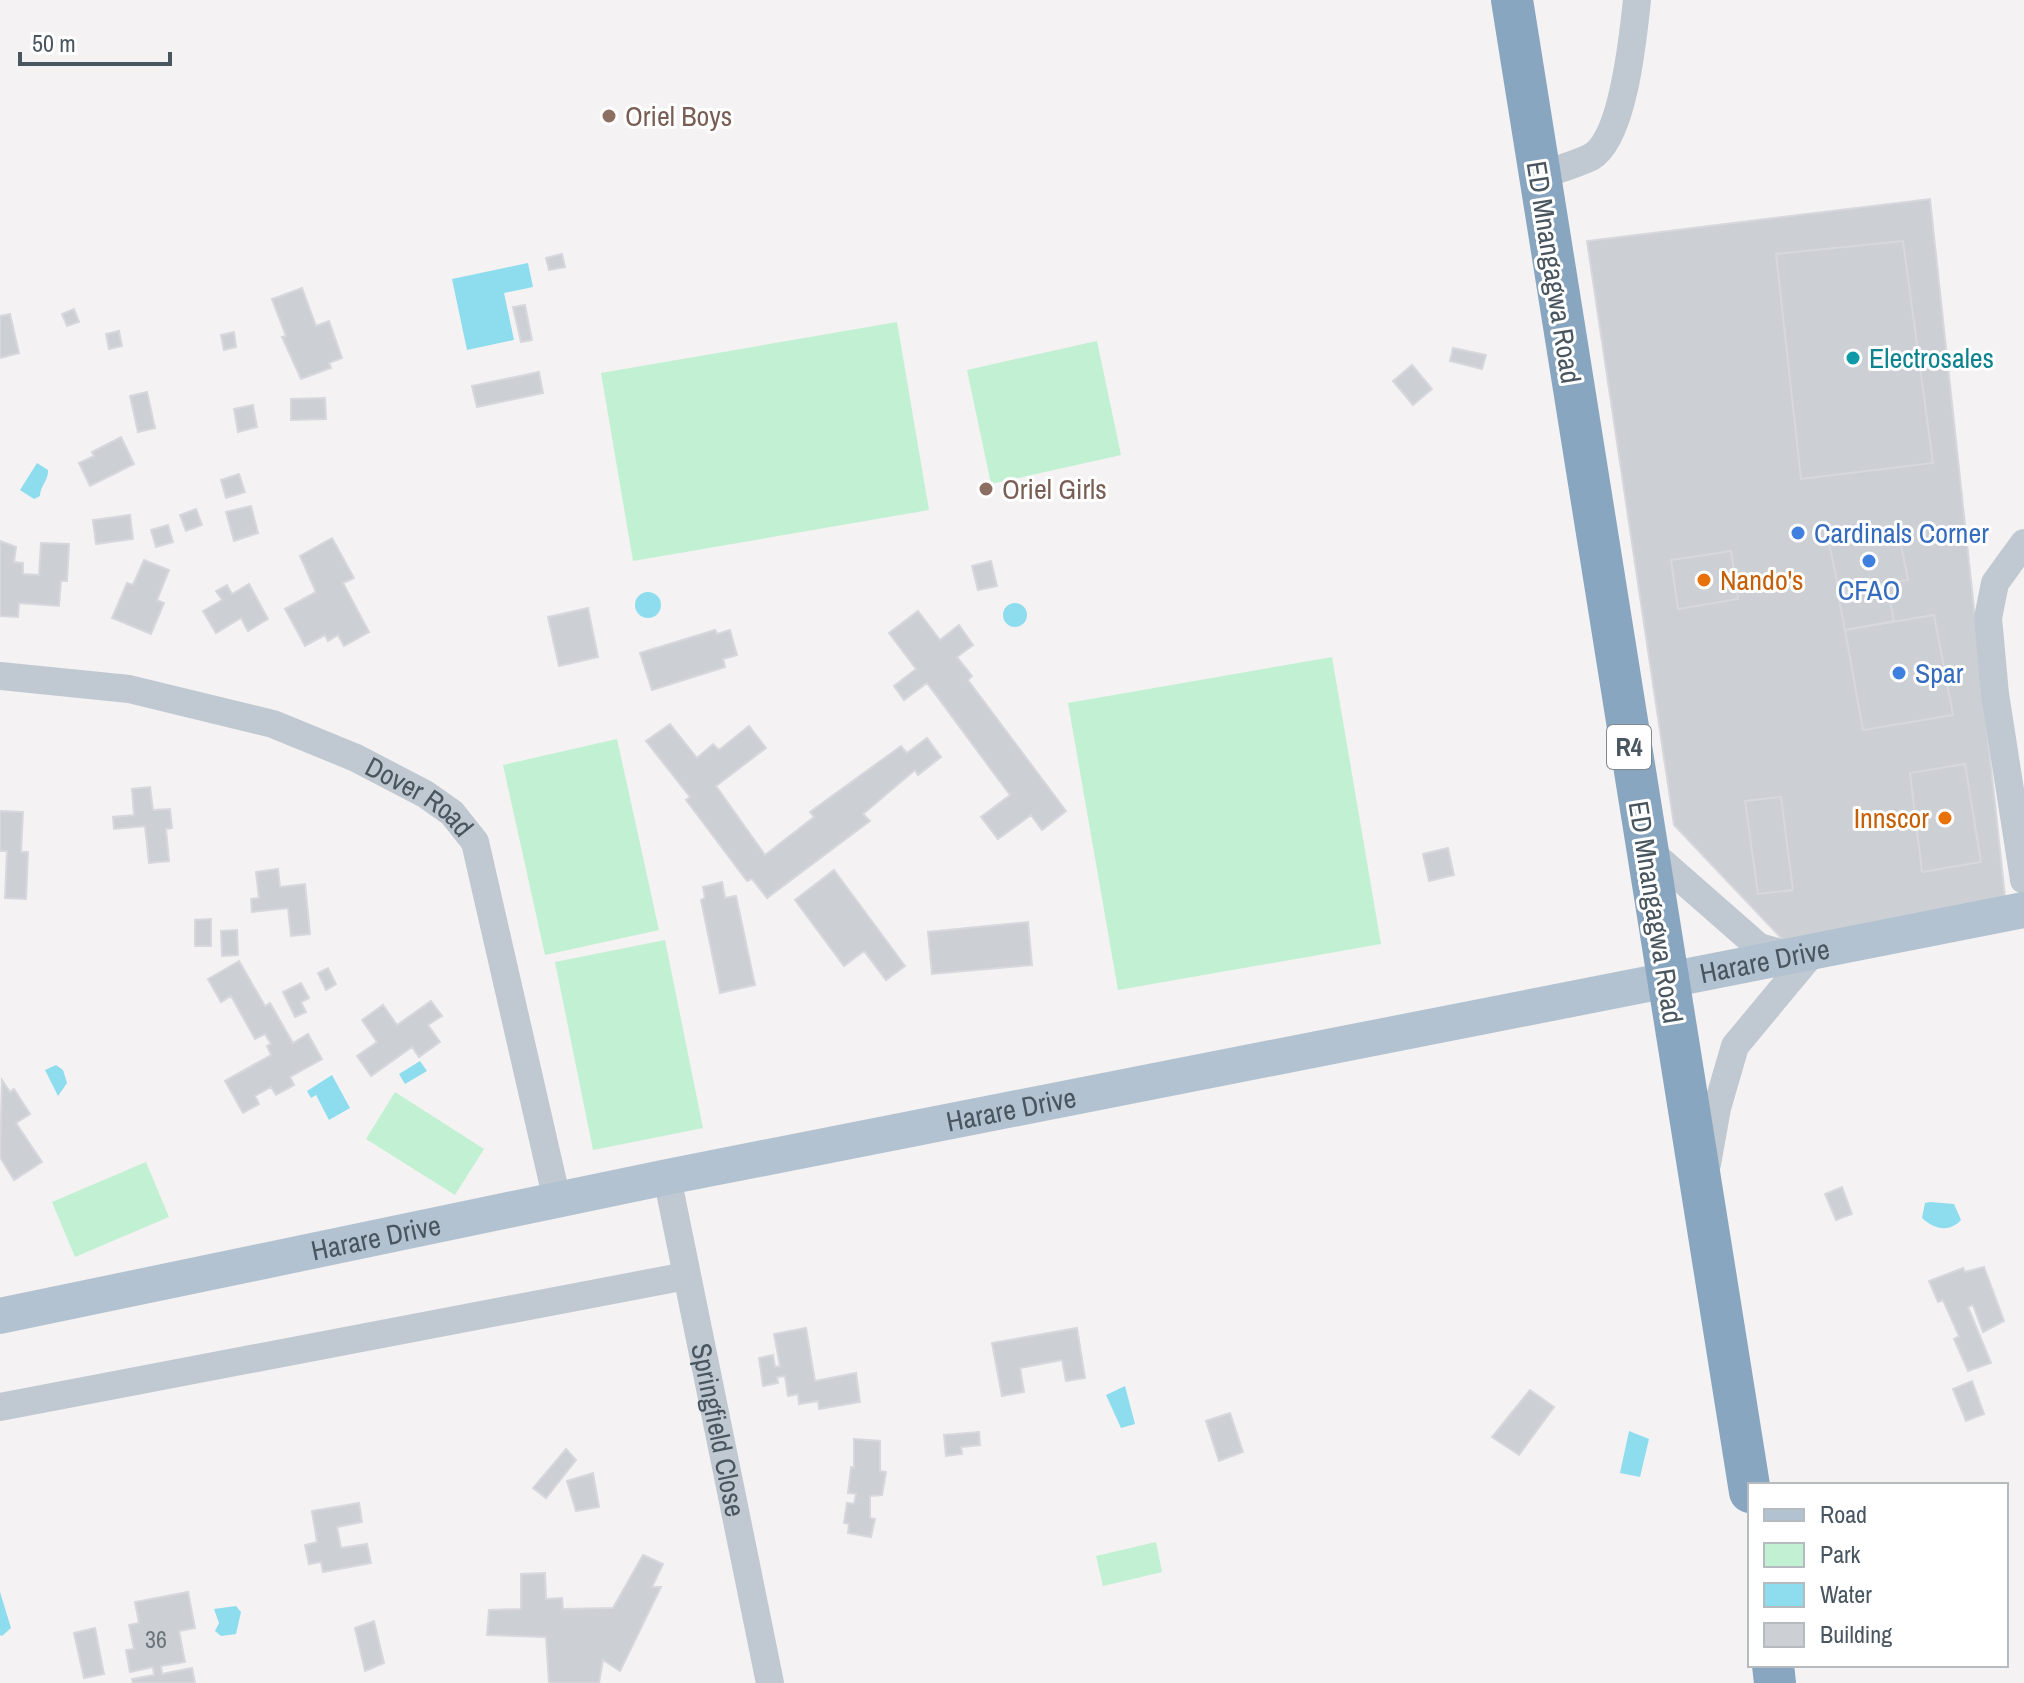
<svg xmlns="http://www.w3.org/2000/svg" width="2024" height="1683" font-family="'Archivo Narrow',sans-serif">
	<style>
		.green { fill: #c1f1d2 }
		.water { fill: #8eddee }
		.building { fill: #cccfd4; stroke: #d6d8dd; stroke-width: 2 }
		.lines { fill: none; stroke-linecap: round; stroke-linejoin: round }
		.minor { stroke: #c0c9d1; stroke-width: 28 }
		.major { stroke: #b2c2d0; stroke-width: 36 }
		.highway { stroke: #89a6c0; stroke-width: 42 }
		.education-dot { fill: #8d6e63; stroke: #fff; stroke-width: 3 }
		.culture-dot { fill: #0f9aa8; stroke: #fff; stroke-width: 3 }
		.shop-dot { fill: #3f7fe0; stroke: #fff; stroke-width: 3 }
		.food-dot { fill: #e8710a; stroke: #fff; stroke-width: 3 }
		.labels { text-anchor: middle; stroke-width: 6; stroke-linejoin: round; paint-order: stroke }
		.number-label { font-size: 24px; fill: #6a747d }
		.shield { fill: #fff; stroke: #808990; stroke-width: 2 }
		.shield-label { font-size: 26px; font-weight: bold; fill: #495660 }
		.education-label { font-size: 28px; fill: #785e54; stroke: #fff; text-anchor: start }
		.street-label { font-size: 28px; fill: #495660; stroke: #fff }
		.culture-label { font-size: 28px; fill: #0d838f; stroke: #fff; text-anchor: start }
		.shop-label { font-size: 28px; fill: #366cbe; stroke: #fff; text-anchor: start }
		.food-label { font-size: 28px; fill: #c56008; stroke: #fff; text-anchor: start }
	</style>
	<rect width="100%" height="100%" fill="#f4f2f2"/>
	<path class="green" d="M897,322L929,510L633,561L601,373Z
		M1097,341L1121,455L991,484L967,370Z
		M1332,657L1381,944L1118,990L1068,703Z
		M617,739L659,930L545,955L503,765Z
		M665,940L703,1128L593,1150L555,962Z
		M395,1092L484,1149L455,1195L366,1139Z
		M146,1162L169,1217L75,1257L52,1202Z
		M1156,1542L1162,1572L1103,1586L1096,1556Z"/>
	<path class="water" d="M528,263L533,287L504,293L514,340L467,350L452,279Z
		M37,463L48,470C49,480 40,486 40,496L34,499L20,490Z
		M635 605a13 13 0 1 1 26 0a13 13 0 1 1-26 0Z
		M1003 615a12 12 0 1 1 24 0a12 12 0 1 1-24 0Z
		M420,1061L427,1071L405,1084L399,1074Z
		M56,1065L63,1070L67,1083L58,1096L45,1070Z
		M332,1075L350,1108L329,1120L316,1095L311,1098L307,1091Z
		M1930,1202L1954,1204L1961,1220C1949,1233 1934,1229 1922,1218L1925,1203Z
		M1125,1386L1135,1424L1121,1428L1106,1395Z
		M1629,1431L1649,1439L1640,1477L1620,1473Z
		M0,1592L11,1628L2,1636L0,1635Z
		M236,1606L241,1612L236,1634L221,1636L215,1631L219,1623L214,1609Z"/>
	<path class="building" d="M1930,199L2005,897L1783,940L1674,825L1587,241Z
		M1903,241L1933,463L1801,479L1776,254Z
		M562,254L565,267L549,270L546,258Z
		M302,288L316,326L329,321L342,358L329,363L331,368L301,379L282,337L286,336L272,299Z
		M525,305L532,340L521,342L513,307Z
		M74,309L79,322L67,326L62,314Z
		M10,314L19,353L0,358V316Z
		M119,331L122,346L109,349L106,334Z
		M234,332L236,347L224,350L221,335Z
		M1453,348L1486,355L1482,369L1450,361Z
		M1412,365L1432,389L1413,405L1393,381Z
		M539,372L543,393L477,407L472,386Z
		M147,392L155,428L138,432L130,396Z
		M325,398L326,419L291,420V399Z
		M253,405L257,427L238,432L234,409Z
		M121,437L134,464L90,486L79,463L94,456L92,452Z
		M239,474L245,492L226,498L221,480Z
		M251,506L258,533L234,541L226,512Z
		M196,509L202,525L186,531L180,515Z
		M130,515L133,539L96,544L93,520Z
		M168,525L173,542L156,547L151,530Z
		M1898,530L1908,580L1839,591L1829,543Z
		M332,538L354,578L343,583L369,632L344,646L338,635L328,641L325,635L305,646L285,609L316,592L300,556Z
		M0,541L16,547L14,562L23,563V574L39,575L41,543L69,544L67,581H61L59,606L19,603L18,617L0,616Z
		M1731,551L1738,599L1678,609L1671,560Z
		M144,560L169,570L157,600L164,603L151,634L112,618L127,583L133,585Z
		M991,561L997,586L978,590L972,566Z
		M249,584L268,619L248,631L241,618L216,633L203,611L222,600L216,591L227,585L232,594Z
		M1887,585L1894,621L1845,630L1838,594Z
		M588,608L598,657L559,666L548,617Z
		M918,611L940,640L959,625L973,645L957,657L972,676L968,680L1066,811L1042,830L1031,815L998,839L981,817L1010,795L927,683L904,700L894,686L916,669L889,633Z
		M1934,615L1953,715L1863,730L1845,630Z
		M715,630L717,634L730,630L737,655L723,659L725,667L652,690L640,653Z
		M670,724L697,758L713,744L719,750L749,726L766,748L716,786L765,855L814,817L810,812L901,746L907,753L927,738L941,757L918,775L915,770L863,814L870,821L767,898L752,879L747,881L686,800L690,797L646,741Z
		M1965,764L1981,862L1922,872L1910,773Z
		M150,787L153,810L170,809L172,828L166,829L169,861L149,863L145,826L114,829L113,817L134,815L132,789Z
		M1781,797L1793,890L1758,894L1745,801Z
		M0,811L23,812L21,852H28L26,899L5,898L7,851H0Z
		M1448,848L1454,875L1429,881L1423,854Z
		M278,869L280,887L305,884L310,934L291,936L288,908L252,912L251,899L259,898L256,872Z
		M834,870L905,966L886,980L864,951L844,966L795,900Z
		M722,882L725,898L736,896L755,985L720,993L701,900L705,898L703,887Z
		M211,919V946H195V920Z
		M1028,922L1032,965L932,974L928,932Z
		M237,930L238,955L222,956L221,931Z
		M239,961L265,1006L270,1003L293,1043L308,1034L322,1059L290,1077L294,1085L276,1095L271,1087L255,1096L259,1104L243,1113L225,1081L271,1055L267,1046L271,1044L265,1034L255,1039L231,996L221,1002L208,979Z
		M328,968L336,984L326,990L318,973Z
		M301,983L309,998L301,1002L306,1012L295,1017L283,992Z
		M431,1001L442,1016L428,1025L440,1042L419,1057L412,1047L371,1076L357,1056L377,1042L362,1020L383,1005L397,1025Z
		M2,1080L10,1092L14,1089L30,1114L16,1123L42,1162L14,1180L0,1157Z
		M1842,1187L1852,1214L1836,1220L1825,1194Z
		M1984,1267L2004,1321L1983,1332L1973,1305L1968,1307L1991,1363L1968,1371L1954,1339L1959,1336L1943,1300L1938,1302L1929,1281L1963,1268L1965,1272Z
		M806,1328L815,1381L856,1373L860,1402L819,1409L818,1401L799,1404L798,1394L788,1396L785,1376L777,1377L778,1383L763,1386L759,1358L773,1355L775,1367L780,1366L774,1334Z
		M1077,1328L1085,1378L1066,1381L1062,1360L1020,1368L1024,1392L1002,1396L992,1343Z
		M1972,1381L1984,1414L1966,1421L1953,1389Z
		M1530,1390L1554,1407L1519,1455L1492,1437Z
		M1230,1413L1243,1452L1219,1461L1206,1421Z
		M979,1432L980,1445L961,1447L962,1454L946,1456L944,1435Z
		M854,1439L880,1441V1471L886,1472L882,1495L870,1496V1518L875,1519L871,1537L848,1533L849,1524L844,1523L847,1503L854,1504L856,1494L848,1493L851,1467L854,1468Z
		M566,1449L576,1460L546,1498L533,1488Z
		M593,1473L599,1507L576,1511L567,1481Z
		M359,1503L362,1522L337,1527L341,1548L367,1544L371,1563L323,1572L321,1562L309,1564L305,1545L317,1542L312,1511Z
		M643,1555L663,1564L652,1587H661L620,1671L603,1660L599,1683H549L546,1637L487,1635L489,1610L521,1609V1574L545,1573L546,1599L562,1598L563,1609L613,1608Z
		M188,1592L195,1628L179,1631L185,1662L161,1666L162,1674L192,1668L195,1683H133L132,1679L154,1675L153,1667L130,1672L126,1650L134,1649L129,1625L139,1623L135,1602Z
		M374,1621L384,1663L365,1671L355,1628Z
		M95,1628L104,1674L84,1678L74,1633Z"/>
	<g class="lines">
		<g class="minor">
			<path d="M1539,176C1555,170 1575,165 1591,157C1624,138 1633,36 1637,0"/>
			<path d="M2024,543L1995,583L1988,618L1995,694L2024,880"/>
			<path id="s1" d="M0,676L129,689L273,724L356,758L425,794L452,813L475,842L557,1200"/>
			<path d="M1645,847L1759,947L1792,956"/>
			<path d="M1707,1164L1717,1108L1735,1046L1813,952"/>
			<path id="s2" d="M667,1177L770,1683"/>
			<path d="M0,1407L686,1276"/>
		</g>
		<path class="major" id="s3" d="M0,1316L667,1177L2024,910"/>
		<path class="highway" d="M1512,0L1750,1492
			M1773,1665L1775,1683"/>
	</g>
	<g class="education-dot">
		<circle cx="609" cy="116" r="8"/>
		<circle cx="986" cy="489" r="8"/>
	</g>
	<circle class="culture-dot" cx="1853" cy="358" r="8"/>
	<g class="shop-dot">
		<circle cx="1798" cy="533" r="8"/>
		<circle cx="1869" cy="561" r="8"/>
		<circle cx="1899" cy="673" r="8"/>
	</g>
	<g class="food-dot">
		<circle cx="1704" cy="580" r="8"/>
		<circle cx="1945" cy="818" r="8"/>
	</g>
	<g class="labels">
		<g class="number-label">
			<text x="156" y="1648">36</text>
		</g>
		<rect class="shield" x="1607" y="725" width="44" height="44" rx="6"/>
		<g class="shield-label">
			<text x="1629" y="756">R4</text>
		</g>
		<g class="education-label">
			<text x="625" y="126">Oriel Boys</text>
			<text x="1002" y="499">Oriel Girls</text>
		</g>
		<g class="street-label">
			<text transform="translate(1554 272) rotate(81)" y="10">ED Mnangagwa Road</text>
			<text dy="10" stroke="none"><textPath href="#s1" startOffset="442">Dover Road</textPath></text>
			<text transform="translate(1656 912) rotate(81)" y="10">ED Mnangagwa Road</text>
			<text dy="10" stroke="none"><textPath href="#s3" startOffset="1800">Harare Drive</textPath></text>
			<text dy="10" stroke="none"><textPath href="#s3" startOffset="1032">Harare Drive</textPath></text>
			<text dy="10" stroke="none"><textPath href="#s3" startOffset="384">Harare Drive</textPath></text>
			<text dy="10" stroke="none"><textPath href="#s2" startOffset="258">Springfield Close</textPath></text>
		</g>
		<g class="culture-label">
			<text x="1869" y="368">Electrosales</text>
		</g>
		<g class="shop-label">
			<text x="1814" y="543">Cardinals Corner</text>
			<text x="1869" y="600" text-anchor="middle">CFAO</text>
			<text x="1915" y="683">Spar</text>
		</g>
		<g class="food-label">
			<text x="1720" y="590">Nando's</text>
			<text x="1929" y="828" text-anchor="end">Innscor</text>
		</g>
	</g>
	<rect x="1748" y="1483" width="260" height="184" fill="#ffffff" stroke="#b6bbbf" stroke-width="2"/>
	<rect x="1764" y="1509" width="40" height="12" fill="#b2c2d0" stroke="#b6bbbf" stroke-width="2"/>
	<text x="1820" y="1523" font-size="24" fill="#495660">Road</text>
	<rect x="1764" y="1543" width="40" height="24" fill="#c1f1d2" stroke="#b6bbbf" stroke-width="2"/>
	<text x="1820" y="1563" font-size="24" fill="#495660">Park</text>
	<rect x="1764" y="1583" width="40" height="24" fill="#8eddee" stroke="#b6bbbf" stroke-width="2"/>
	<text x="1820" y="1603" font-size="24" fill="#495660">Water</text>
	<rect x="1764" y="1623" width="40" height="24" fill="#cccfd4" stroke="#b6bbbf" stroke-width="2"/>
	<text x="1820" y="1643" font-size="24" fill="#495660">Building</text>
	<path d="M20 52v12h150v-12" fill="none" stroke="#495660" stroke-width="4"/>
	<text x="32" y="52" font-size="24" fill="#495660" stroke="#ffffff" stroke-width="6" paint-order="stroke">50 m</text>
</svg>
